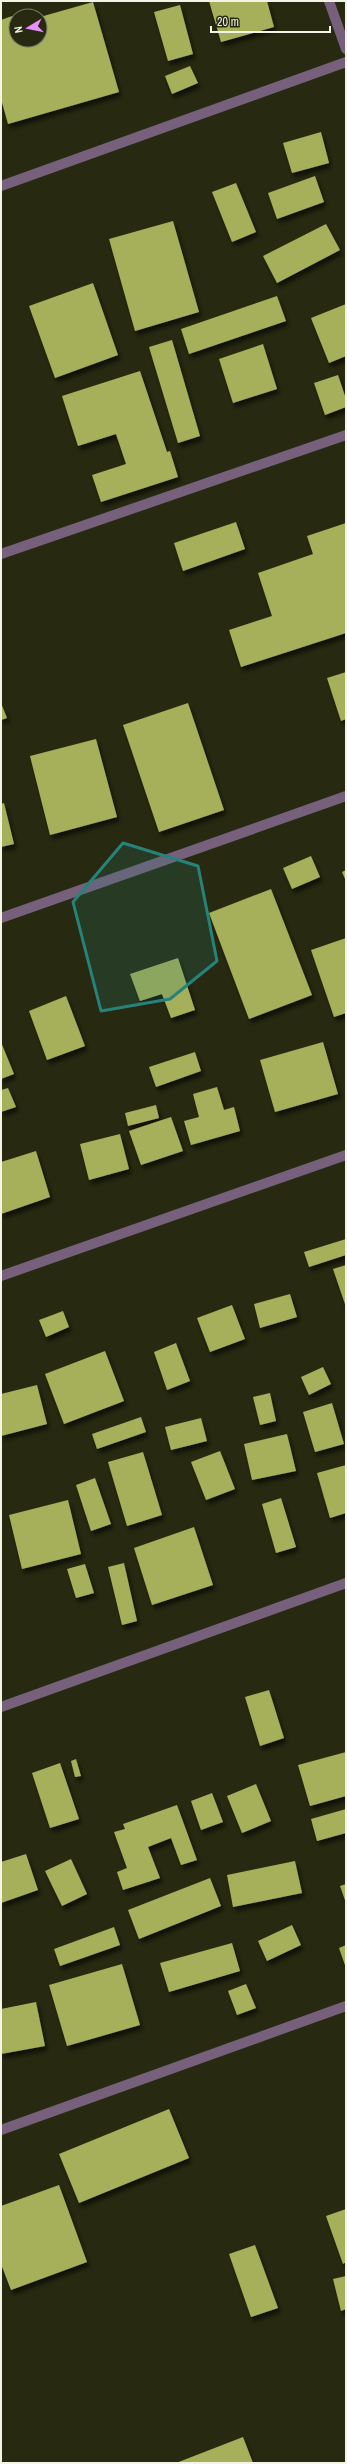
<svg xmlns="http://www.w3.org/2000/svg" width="347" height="2464" font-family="'Archivo Narrow',sans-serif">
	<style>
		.building { fill: #a6b05a; filter: url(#shadow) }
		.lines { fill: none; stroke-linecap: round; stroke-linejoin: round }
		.minor { stroke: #77607b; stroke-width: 10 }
		.marked { fill: #26837a; fill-opacity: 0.2; stroke: #26837a; stroke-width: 3; stroke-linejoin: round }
	</style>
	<defs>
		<filter id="shadow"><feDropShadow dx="2.5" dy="4.5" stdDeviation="2" flood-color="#0009"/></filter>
	</defs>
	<rect width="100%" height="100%" fill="#272a10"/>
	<path class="building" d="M209,1H267L274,27L221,42Z
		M93,2L119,92L8,124L1,99V20L12,16L14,24L16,23V40H40V17Z
		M180,5L193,54L168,61L154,12Z
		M190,66L198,83L172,94L165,76Z
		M321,132L329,163L292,173L283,143Z
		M315,176L324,202L277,219L268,193Z
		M236,183L256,232L232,242L212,192Z
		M173,221L199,312L135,331L109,239Z
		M326,224L340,250L277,283L263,256Z
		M93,283L118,355L55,378L29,306Z
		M277,296L286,321L189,354L181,329Z
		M346,304V356L329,363L311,318Z
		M172,340L200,436L178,443L149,347Z
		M263,344L277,389L233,403L219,359Z
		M140,371L167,452L170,451L178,477L101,502L92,475L126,464L116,434L78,446L62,396Z
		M338,375L346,399V407L325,415L314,383Z
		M236,522L245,549L183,571L174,543Z
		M346,523V633L241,667L229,630L272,616L258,573L313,554L307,536Z
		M346,672V719L341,721L327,678Z
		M1,703L7,718L1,720Z
		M188,703L224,810L159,832L123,725Z
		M96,739L117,817L50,835L30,756Z
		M4,803L14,844L1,847V804Z
		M311,856L320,877L292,889L283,868Z
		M346,870V881L342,872Z
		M271,889L312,995L249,1019L209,913Z
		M346,938V1013L334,1017L311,950Z
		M178,958L195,1010L171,1018L162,994L140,1001L130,974Z
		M66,996L85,1046L47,1060L29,1011Z
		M1,1042L14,1074L1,1079Z
		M323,1042L338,1094L275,1112L260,1060Z
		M195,1052L201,1071L156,1087L149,1067Z
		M217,1087L224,1110L234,1107L240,1131L191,1145L184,1121L199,1117L193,1094Z
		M8,1088L16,1107L1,1112V1090Z
		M156,1105L159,1118L128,1126L125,1113Z
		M171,1117L183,1151L141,1165L129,1131Z
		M120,1134L129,1169L89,1180L80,1144Z
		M36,1151L50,1197L1,1214V1162Z
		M346,1239V1255L309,1267L304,1252Z
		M346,1265V1307L333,1269Z
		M290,1294L297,1317L260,1328L254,1304Z
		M232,1305L245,1339L210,1352L197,1318Z
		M63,1311L69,1327L46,1337L39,1320Z
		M176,1343L190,1381L167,1390L154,1352Z
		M105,1351L124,1401L64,1424L45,1374Z
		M323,1367L331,1384L309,1395L301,1377Z
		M37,1385L47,1424L1,1436V1394Z
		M270,1393L276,1421L260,1425L253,1397Z
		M332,1403L344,1444L315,1452L303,1412Z
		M141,1417L146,1432L97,1449L92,1434Z
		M201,1418L207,1441L171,1450L165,1427Z
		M287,1434L296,1471L252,1480L244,1444Z
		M220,1451L235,1489L206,1500L191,1462Z
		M143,1452L162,1515L127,1526L108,1462Z
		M346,1465V1513L330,1518L317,1473Z
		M95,1478L111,1524L91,1531L76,1485Z
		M281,1498L296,1547L276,1553L262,1504Z
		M68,1500L81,1554L22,1569L9,1515Z
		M194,1527L213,1585L152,1605L134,1548Z
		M124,1563L137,1621L122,1625L108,1567Z
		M85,1564L94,1593L76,1598L67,1569Z
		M269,1690L284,1738L260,1746L245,1697Z
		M346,1752V1796L310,1806L298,1765Z
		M76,1759L81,1776L75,1777L71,1761Z
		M60,1763L79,1819L50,1828L32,1773Z
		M256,1784L271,1821L242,1833L227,1796Z
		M212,1793L223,1822L201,1830L191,1801Z
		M177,1805L197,1860L181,1865L171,1838L148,1847L160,1878L123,1890L117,1872L127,1868L114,1832L125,1829L123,1824Z
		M346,1809V1833L317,1841L311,1819Z
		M26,1854L38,1890L1,1903V1862Z
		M71,1859L87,1894L62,1906L45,1871Z
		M295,1861L302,1893L233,1907L227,1875Z
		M210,1878L221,1906L139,1939L128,1910Z
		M346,1884V1903L340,1886Z
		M292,1925L301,1945L267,1961L258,1941Z
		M114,1927L120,1945L60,1966L54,1949Z
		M232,1943L240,1971L169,1992L160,1963Z
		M346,1945V1968L339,1948Z
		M122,1964L140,2025L67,2046L49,1985Z
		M246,1984L256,2008L237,2015L228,1991Z
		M36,2002L45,2046L1,2054V2009Z
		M169,2109L189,2158L79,2203L59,2154Z
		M59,2185L87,2262L11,2290L1,2264V2206Z
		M346,2209V2262L343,2264L326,2216Z
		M255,2245L278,2308L251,2317L229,2254Z
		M346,2276V2309L341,2311L333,2279Z
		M243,2437L253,2463H176Z"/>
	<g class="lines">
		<path class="minor" d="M329,1L346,49
			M1,186L346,62
			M1,554L346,435
			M1,918L346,796
			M1,1276L346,1155
			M1,1707L346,1583
			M1,2130L346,2006"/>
	</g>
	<path class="marked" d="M123,843L198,866L217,961L170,999L101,1011L73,902Z"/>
	<rect width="347" height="2464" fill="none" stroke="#f2f5e4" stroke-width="4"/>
	<g transform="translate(28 28) rotate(260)"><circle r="19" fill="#272a10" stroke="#787b65"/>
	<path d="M0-3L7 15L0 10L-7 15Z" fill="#ea8dfd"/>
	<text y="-6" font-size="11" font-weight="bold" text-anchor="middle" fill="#f2f5e4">N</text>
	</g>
	<path d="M211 26v6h119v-6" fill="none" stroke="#f2f5e4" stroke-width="2"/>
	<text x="217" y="26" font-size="12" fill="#f2f5e4" stroke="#272a10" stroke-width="3" paint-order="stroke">20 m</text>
</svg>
